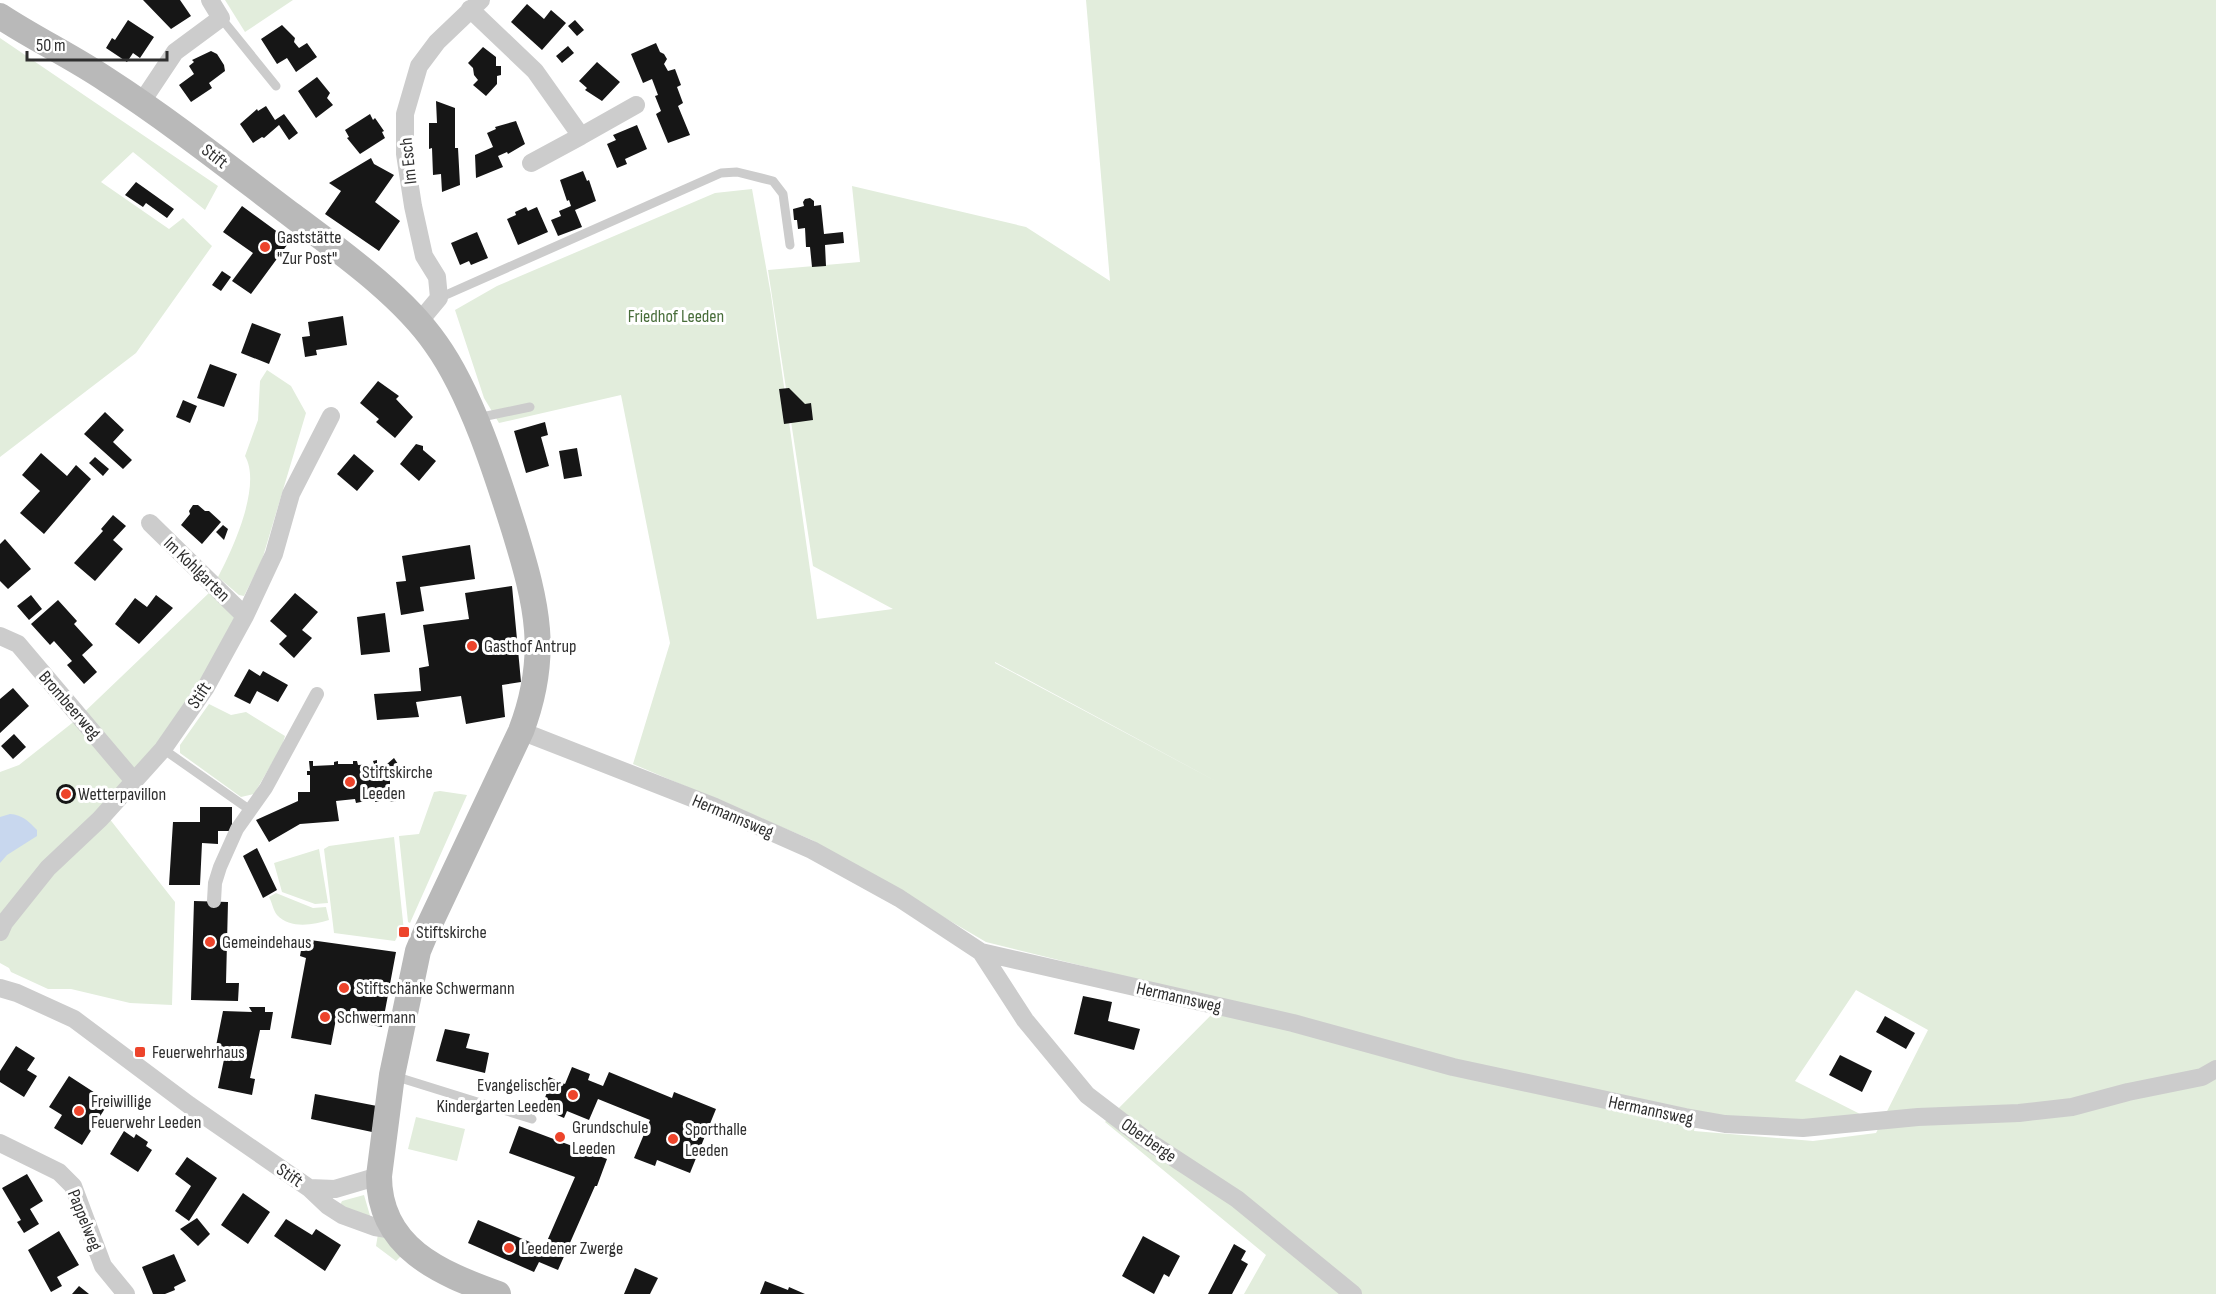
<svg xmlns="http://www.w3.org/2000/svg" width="2216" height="1294" font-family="'Sofia Sans Condensed',sans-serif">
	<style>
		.green { fill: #e2eddc; fill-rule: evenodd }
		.water { fill: #c8d7ee }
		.building { fill: #161616 }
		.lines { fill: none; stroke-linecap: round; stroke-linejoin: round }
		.service { stroke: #ccc; stroke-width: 9 }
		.pedestrian { stroke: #ccc; stroke-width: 14 }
		.minor { stroke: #ccc; stroke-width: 18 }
		.secondary { stroke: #b9b9b9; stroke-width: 26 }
		.poi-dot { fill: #ed442b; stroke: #fff; stroke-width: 2 }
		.labels { text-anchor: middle; stroke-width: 6; stroke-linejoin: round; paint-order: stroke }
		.street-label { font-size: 18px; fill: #2f2f2f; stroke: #fff }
		.poi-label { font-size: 18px; fill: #2f2f2f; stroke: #fff; text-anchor: start }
		.park-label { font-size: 18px; fill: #486d3a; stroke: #fff }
	</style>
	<rect width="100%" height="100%" fill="#fff"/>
	<path class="green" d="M225,0H293L245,32Z
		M1086,0H2216V1294H1244L1266,1255L1105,1122L1225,1001L986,942L812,840L633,764L670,643L621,395L499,423L484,398L455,310L497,286L715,193L752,189L771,295L817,619L893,609L813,566L768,270L860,262L852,186L1026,227L1110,281ZM995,662L1223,785L995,663ZM1856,990L1928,1030L1876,1133L1813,1141L1694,1131L1697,1116L1813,1122L1862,1115L1795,1081Z
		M0,38L218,186L205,210L133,152L101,182L169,229L183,218L212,246L136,353L0,457Z
		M267,370L291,386L306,413L262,560L244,596L239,595L218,577C233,549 262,485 245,456L258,420L260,381Z
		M211,591L237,617L201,685L157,745L101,808L175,902L172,1005L130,1003L71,989H48L11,972L9,968L0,963V772L19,765L76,720Z
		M209,704L231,715L246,712L285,736L282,746L254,794L241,797L180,753V745Z
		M440,791L467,795L410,923L408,922L399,836L419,834L434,792Z
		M394,837L404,931H400L395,941L334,933L324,849L329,846Z
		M319,849L328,903L315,904L282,892L274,863Z
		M276,893L313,908L326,907L329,920C313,925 290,929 277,915C273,910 272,902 269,897Z
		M416,1117L465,1129L457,1161L408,1149Z
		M364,1195L371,1219L340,1205L342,1201Z
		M378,1234L388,1238L401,1256L396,1261L376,1246Z"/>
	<path class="water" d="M10,814C23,815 28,821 37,830V836L7,855L0,863V817Z"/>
	<path class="building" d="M143,0H180L191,16L171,29Z
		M527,4L544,19L551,10L566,23L542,50L511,22Z
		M128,20L154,37L140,58L133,53L127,62L106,48L112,38L115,40Z
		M575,20L584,30L577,36L568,26Z
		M282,25L295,38L294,42L299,48L307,43L317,57L296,72L287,58L277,64L261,39Z
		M656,43L660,52L664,54L667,59L664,64L668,71L675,69L681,85L677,87L683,103L678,106L690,135L668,143L656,114L661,111L655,96L658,95L652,79L643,83L631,54Z
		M568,46L574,53L562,63L556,56Z
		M483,47L496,57V66H501V75L497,76V84L486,96L473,85L478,80L474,75L473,68L468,63Z
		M211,51L217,54L224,65L225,71L209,83L212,88L191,102L179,85L194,74L189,66L194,62L192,60Z
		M597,62L620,82L602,101L585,90L587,88L579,81Z
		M317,77L330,93L327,98L333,105L316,118L298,91Z
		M436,101L455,108V148H458L460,185L442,192L441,174L433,175L432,148L429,149V123H437Z
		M266,106L275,120L284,114L298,133L289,140L279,125L264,138L262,137L253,143L240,124L257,109L258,111Z
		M370,114L373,120L375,118L384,131L382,132L385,138L360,154L347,138L349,137L345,130Z
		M516,121L525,144L508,154L507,152L498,156L503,167L476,178L475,155L493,147L487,133L496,129L495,127Z
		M637,125L647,149L625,159L627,164L617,168L607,144L616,140L613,135Z
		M371,158L374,164L394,175L375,202L400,221L379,251L325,214L341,191L329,183Z
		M583,171L587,181L589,180L596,201L575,210L582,227L558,236L551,220L561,216L559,211L571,206L569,200L567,201L560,180Z
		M136,182L174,209L167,218L146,203L143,207L125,195Z
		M810,198L814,201V206L821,205L824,234L843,232L844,243L825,245L826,266L812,267L810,247H806L805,228L798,229L797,220H794L793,209L804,206L803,202L805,199Z
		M242,206L290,241L251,294L232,281L253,253L223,232Z
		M526,207L528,211L537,207L548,232L518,245L507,219L516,215L515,212Z
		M477,232L488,258L471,265L469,261L460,265L451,243Z
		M222,271L231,277L221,291L212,285Z
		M343,316L347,345L316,350L317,355L305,357L302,337L310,336L308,322Z
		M252,323L281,334L269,364L241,353Z
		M210,364L237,374L224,407L197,398Z
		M378,381L399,396L396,399L413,417L395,438L376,422L379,419L360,403Z
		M789,388L805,404L811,403L813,420L784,424L779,389Z
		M183,400L197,406L190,423L176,417Z
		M105,412L124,430L113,442L132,460L123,469L84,434Z
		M545,422L548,435L541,437L549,466L526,473L514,431Z
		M416,444L423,446V450L436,461L419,481L400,464Z
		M577,448L582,476L564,479L559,451Z
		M41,453L67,476L76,465L91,479L44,534L20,513L40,491L22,475Z
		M354,454L374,471L357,491L337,474Z
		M95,457L109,469L103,476L89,463Z
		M193,505H198L205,511H209L221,522L202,544L181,525L190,514L189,511Z
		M113,515L126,526L113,540L123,549L95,581L74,563L103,531L101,529Z
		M223,525L228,529L224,540L216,532Z
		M5,539L31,569L8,589L0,581V544Z
		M470,545L475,579L420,587L424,611L401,615L396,582L406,581L402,556Z
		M512,586L521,682L502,685L505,717L466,724L461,696L416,702L419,717L377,720L374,694L421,691L419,668L429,666L423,625L469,619L465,593Z
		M295,593L318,612L302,630L312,638L294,658L279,644L287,636L270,621Z
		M31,595L42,609L29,620L17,606Z
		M156,595L173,608L139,644L115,624L135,598L147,607Z
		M58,600L77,621L74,624L93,645L82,655L97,672L84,684L67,665L72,661L54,641L50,645L31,624Z
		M385,613L390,652L361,655L357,617Z
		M249,669L260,676L263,671L288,685L278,702L257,691L250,704L234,696Z
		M13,688L29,706L0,733V699Z
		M14,734L26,747L13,759L1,746Z
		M394,758L398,764L390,769V785L391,796L396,801L394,802L379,800V802H375V799L356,803L355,799L336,801L339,821L300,824L269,842L256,820L298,801V792H310V775H307V771H310L309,761H313V766L334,765V762L338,761V764H353V761H357L358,765L374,764L373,761L377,760V764H387Z
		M56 794a10 10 0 1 1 20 0a10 10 0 1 1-20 0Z
		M200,807H232V831H218V844L202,843L200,885H169L173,822H200Z
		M257,848L277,890L263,898L243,856Z
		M194,901L228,902L226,983H239L238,1001L191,1000Z
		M303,939L396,952L382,1027L336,1019L331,1045L291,1038L306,958L300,956Z
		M1083,996L1112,1002L1108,1021L1140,1029L1134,1050L1074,1034Z
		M249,1007H265V1012H273L270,1030H260L250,1078L255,1079L252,1095L218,1088L226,1050L216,1046L223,1011L252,1012Z
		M1885,1016L1915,1033L1906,1049L1876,1032Z
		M445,1029L470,1034L466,1048L489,1053L485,1073L436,1061Z
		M16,1046L35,1058L27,1070L37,1076L24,1097L0,1082V1071Z
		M1840,1055L1872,1071L1862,1092L1829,1075Z
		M572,1067L590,1074L588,1080L603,1086L609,1072L672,1098L674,1092L716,1109L690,1173L657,1160L655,1166L634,1158L650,1120L598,1099L589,1120L567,1111L564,1118L555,1114L557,1109L543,1103L549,1087L545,1085L549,1077L565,1084Z
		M69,1076L109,1102L82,1145L54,1128L62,1115L49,1107Z
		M315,1094L377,1106L372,1132L311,1119Z
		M519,1126L607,1159L597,1186H595L558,1270L539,1262L534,1272L468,1243L478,1220L544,1248L575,1177L509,1153Z
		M124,1131L134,1138L136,1134L148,1142L146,1146L152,1150L138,1172L110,1154Z
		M187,1157L217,1178L189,1221L175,1211L191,1186L175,1174Z
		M27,1174L43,1201L30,1209L39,1224L24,1233L17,1222L21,1220L2,1188Z
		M243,1193L270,1212L248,1244L221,1225Z
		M197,1218L210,1234L198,1246L180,1229Z
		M286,1219L312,1235L316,1229L341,1245L325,1271L274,1236Z
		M59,1231L79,1265L57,1277L62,1286L51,1292L28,1250Z
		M1143,1236L1180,1256L1169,1277L1164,1274L1154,1294L1122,1276Z
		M1234,1244L1246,1251L1241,1260L1248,1264L1232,1294H1208Z
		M174,1254L186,1281L174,1287L175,1290L165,1294H153L142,1267Z
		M635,1268L658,1278L650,1294H624Z
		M765,1281L788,1290L789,1287L805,1294H760Z
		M79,1286L89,1294H72Z"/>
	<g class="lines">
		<path class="service" d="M221,18L276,86
			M439,298L721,173L737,172L773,181L783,194L790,245
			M477,418L530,407
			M163,749L250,810
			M394,1076L532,1119"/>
		<path class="pedestrian" d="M214,901L215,883L220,867L237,829L266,788L317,694"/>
		<path class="minor" d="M470,9L535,71L581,136L636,105
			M141,103L175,52L221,18L210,0
			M531,163L581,136
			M419,322L439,298L437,277L424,256L413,206L405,154V114L419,66L437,42L481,0
			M150,523L245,616
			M0,636L18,644L134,781
			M521,731L715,807L812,850L899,898L981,952L1293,1023L1453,1067L1685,1117L1725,1124L1803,1128L1918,1117L2019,1113L2072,1107L2128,1092L2202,1077L2216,1069
			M0,932L4,923L48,868L100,819L163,749L206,687L245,616L274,554L291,494L331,416
			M981,952L1025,1020L1087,1095L1142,1137L1237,1199L1353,1294
			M0,988L17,993L74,1019L189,1105L309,1188L328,1206L342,1215L375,1227L393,1230
			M0,1143L59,1172L73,1186L103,1266L126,1294
			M309,1188L335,1189L379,1176"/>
		<path class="secondary" d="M0,16C35,39 73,57 107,80C172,122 232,170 293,216C341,252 402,295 436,344C471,393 496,472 514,529C537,604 550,655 521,731L426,932L418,951L392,1075L379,1176C379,1248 440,1273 498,1294"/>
	</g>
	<g class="poi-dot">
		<circle cx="265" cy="247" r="6"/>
		<circle cx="472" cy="646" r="6"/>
		<circle cx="350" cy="782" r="6"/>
		<circle cx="66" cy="794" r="6"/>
		<rect x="398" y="926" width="12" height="12" rx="3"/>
		<circle cx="210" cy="942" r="6"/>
		<circle cx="344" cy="988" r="6"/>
		<circle cx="325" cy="1017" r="6"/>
		<rect x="134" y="1046" width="12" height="12" rx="3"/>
		<circle cx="573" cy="1095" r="6"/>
		<circle cx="79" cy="1111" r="6"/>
		<circle cx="560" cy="1137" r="6"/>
		<circle cx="673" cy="1139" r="6"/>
		<circle cx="509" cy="1248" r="6"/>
	</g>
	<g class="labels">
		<g class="street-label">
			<text transform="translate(215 156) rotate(38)" y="6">Stift</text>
			<text transform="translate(408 161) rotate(-96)" y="6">Im Esch</text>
			<text transform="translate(197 569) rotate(44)" y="6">Im Kohlgarten</text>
			<text transform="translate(199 695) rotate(-57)" y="6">Stift</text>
			<text transform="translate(70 705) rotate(49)" y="6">Brombeerweg</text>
			<text transform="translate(733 816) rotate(23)" y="6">Hermannsweg</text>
			<text transform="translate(1179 997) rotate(13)" y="6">Hermannsweg</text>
			<text transform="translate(1651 1110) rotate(12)" y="6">Hermannsweg</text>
			<text transform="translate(1149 1140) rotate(35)" y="6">Oberberge</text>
			<text transform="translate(290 1175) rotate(34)" y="6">Stift</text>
			<text transform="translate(85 1220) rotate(68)" y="6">Pappelweg</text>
		</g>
		<g class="poi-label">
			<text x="277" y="243">Gaststätte<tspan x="277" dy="21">"Zur Post"</tspan></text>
			<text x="484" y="652">Gasthof Antrup</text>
			<text x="362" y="778">Stiftskirche<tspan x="362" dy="21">Leeden</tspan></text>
			<text x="78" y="800">Wetterpavillon</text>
			<text x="416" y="938">Stiftskirche</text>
			<text x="222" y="948">Gemeindehaus</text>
			<text x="356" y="994">Stiftschänke Schwermann</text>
			<text x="337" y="1023">Schwermann</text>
			<text x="152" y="1058">Feuerwehrhaus</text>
			<text x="561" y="1091" text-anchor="end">Evangelischer<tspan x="561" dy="21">Kindergarten Leeden</tspan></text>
			<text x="91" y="1107">Freiwillige<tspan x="91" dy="21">Feuerwehr Leeden</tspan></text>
			<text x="572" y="1133">Grundschule<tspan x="572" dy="21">Leeden</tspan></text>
			<text x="685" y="1135">Sporthalle<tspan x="685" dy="21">Leeden</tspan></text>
			<text x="521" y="1254">Leedener Zwerge</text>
		</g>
		<g class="park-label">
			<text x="676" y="322">Friedhof Leeden</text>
		</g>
	</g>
	<path d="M27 51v9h140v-9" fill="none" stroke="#2f2f2f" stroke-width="3"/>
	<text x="36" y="51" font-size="18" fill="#2f2f2f" stroke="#ffffff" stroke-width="4.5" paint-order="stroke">50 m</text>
</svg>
